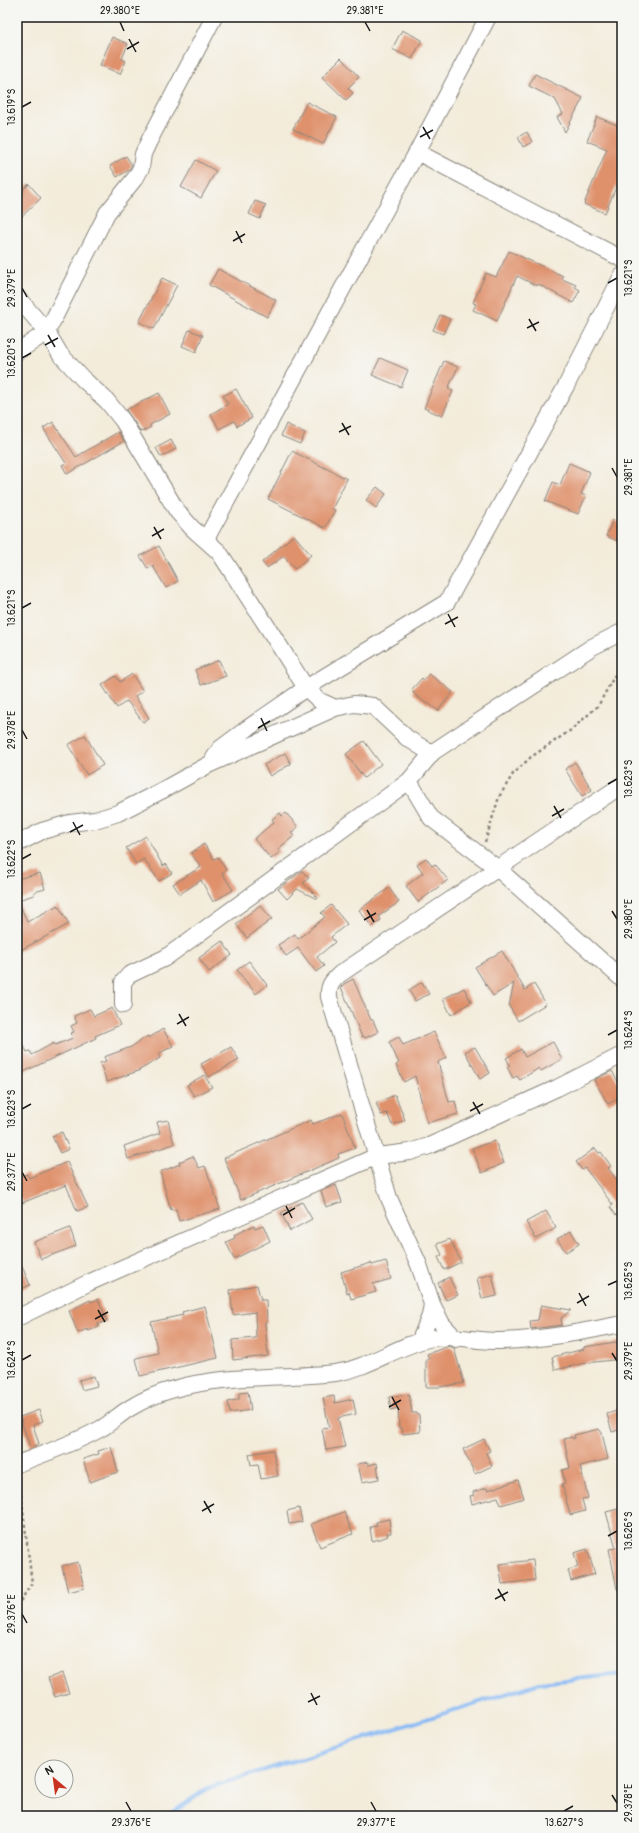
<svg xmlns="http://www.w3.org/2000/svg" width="639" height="1833" font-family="Pangolin,sans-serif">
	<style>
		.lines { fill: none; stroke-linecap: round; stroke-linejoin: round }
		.stream { stroke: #88baf5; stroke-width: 4 }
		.building { fill: #df916c }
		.minor-casing { stroke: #88847c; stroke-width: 18 }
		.path { stroke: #88847c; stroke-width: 2.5; stroke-dasharray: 3 3; stroke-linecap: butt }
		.minor { stroke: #fff; stroke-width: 16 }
		.ticks { fill: none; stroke: #1c1c1c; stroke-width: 1.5 }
		.neatline { fill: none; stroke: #1c1c1c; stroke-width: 1.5 }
		.ticks-label { font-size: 10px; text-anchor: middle; fill: #1c1c1c }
	</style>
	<rect width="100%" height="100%" fill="#f6f6f2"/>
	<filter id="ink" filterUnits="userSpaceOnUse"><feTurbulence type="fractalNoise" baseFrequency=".025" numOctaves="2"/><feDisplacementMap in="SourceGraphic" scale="8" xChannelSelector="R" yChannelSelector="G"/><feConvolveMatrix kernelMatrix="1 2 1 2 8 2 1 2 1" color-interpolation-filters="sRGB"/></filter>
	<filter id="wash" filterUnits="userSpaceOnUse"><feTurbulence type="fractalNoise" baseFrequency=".012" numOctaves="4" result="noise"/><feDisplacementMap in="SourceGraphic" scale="16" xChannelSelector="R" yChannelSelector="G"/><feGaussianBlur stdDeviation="0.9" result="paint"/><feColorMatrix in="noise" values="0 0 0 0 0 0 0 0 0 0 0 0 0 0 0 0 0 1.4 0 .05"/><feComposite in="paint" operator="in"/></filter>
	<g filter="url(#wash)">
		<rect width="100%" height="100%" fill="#f3ecdb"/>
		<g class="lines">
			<path class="stream" d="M168,1816L208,1788L540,1683L622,1674"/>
		</g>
		<g id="blocks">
			<path class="building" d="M402,30L422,40L412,59L392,49Z
				M112,37L128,44L122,59L126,61L120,74L100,65Z
				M341,58L359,77L348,88L353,93L346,100L322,77Z
				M535,74L583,98L565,132L557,117L563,114L555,99L529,86Z
				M307,102L337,117L323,144L293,129Z
				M597,117L622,127V173L605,213L584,204L607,149L587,141Z
				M527,132L532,142L523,147L518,137Z
				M126,156L132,165L129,170L117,177L110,166Z
				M196,160L216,171L201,198L181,187Z
				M29,184L41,198L17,221V195Z
				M255,201L266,205L260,219L249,214Z
				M509,251L563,276L562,279L576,285L575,287L580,290L573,303L538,284L537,286L517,276L497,321L473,310L476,304L473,303L486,273L496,277Z
				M218,269L276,300L267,317L209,285Z
				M162,278L177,285L154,329L139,322Z
				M440,315L450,319L443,334L433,330Z
				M189,330L203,335L196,352L182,346Z
				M380,358L408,370L401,387L372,375Z
				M444,361L458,367L448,389L453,391L442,416L424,408Z
				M236,389L252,418L237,426L234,421L219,429L211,414L228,404L223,396Z
				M159,393L170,414L150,425L151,427L141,432L126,410Z
				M53,422L76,457L118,432L124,441L67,474L62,465L66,463L43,428Z
				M286,424L305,433L300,444L281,436Z
				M171,440L176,449L161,457L156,448Z
				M292,451L347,479L332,509L335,510L325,528L268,499Z
				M569,463L590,472L581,494L586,496L578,514L545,501L553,482L560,485Z
				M377,487L386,494L376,508L366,500Z
				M613,520L622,524V543L606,536Z
				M294,535L311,555L295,569L284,556L267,568L262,562Z
				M159,546L178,581L166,588L153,566L148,569L140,556Z
				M219,660L226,676L201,685L195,670Z
				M132,674L143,691L135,696L149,718L143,722L127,701L117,708L102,685L116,676L120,682Z
				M429,674L453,692L438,711L428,703L427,704L413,693L414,691L412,689L422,678L424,680Z
				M85,735L103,765L87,775L68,745Z
				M364,741L381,764L364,778L346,754Z
				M285,753L291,764L270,776L264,765Z
				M575,762L592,790L582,796L565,769Z
				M280,813L282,816L286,813L298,827L291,833L294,836L278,849L280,852L271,859L254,839L274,822L272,819Z
				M146,836L163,866L166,864L172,873L159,881L144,859L136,864L126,848Z
				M204,844L214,859L218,857L226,870L222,873L233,890L213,902L201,880L180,894L173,884L201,867L191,853Z
				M426,858L432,866L435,864L448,880L418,902L406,886L423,873L417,864Z
				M302,871L309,878L303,883L318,898L317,899L297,889L287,899L278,889Z
				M40,873L45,889L34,892V895L18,900L27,922L58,905L69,924L17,952V879Z
				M389,888L399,902L379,916L381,920L372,927L359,910Z
				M260,905L272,919L247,938L236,924Z
				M331,905L347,924L331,937L335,942L317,957L324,966L316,972L298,948L286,956L278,945L295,934L298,939L325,917L321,913Z
				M222,941L232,955L209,972L199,958Z
				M502,951L525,990L534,984L546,1004L518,1021L509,1006L514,983L493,996L475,967Z
				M249,961L267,985L256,994L237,970Z
				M353,979L371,1020H373L378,1032L365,1038L364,1036L362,1037L341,987L344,984Z
				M422,982L429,994L415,1001L409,990Z
				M464,988L471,1002L451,1015L443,999Z
				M112,1008L120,1025L95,1036L96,1038L17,1075V1033L27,1052L30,1051L32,1055L54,1043L55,1045L73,1038L71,1033L74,1032L71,1026L77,1023L74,1016L90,1009L94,1016Z
				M163,1029L173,1046L158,1054L160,1058L138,1071L107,1082L100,1063L106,1061L104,1057L131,1047L148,1036L149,1038Z
				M434,1032L446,1058L438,1062L449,1102L455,1101L458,1114L427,1123L415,1076L404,1082L396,1065L399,1063L389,1042L399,1037L403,1045Z
				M553,1042L562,1059L541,1071L539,1068L520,1080L517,1076L513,1078L507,1067L510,1065L506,1058L521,1049L525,1057Z
				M231,1047L239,1060L209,1077L201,1064Z
				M475,1047L490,1073L480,1079L465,1052Z
				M612,1071L622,1089V1096L608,1104L594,1080Z
				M204,1075L212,1087L194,1096L187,1085Z
				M395,1095L405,1120L392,1125L387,1113L381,1115L376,1103Z
				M342,1113L355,1148L338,1154L339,1158L241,1200L224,1158L311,1120L313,1124Z
				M168,1120L174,1144L128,1159L124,1146L160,1133L157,1122Z
				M62,1132L69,1149L60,1153L52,1136Z
				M495,1141L504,1163L482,1173L472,1148Z
				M595,1148L599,1153L601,1152L611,1166L608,1168L622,1187V1218L619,1213L616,1215L610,1207L613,1205L585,1168L582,1170L576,1162Z
				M193,1156L199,1168L205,1166L220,1209L179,1221L176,1209L171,1210L160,1172L180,1164L179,1162Z
				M67,1162L88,1207L77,1211L66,1185L22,1203L20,1198L17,1199V1178L27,1174L29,1178Z
				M336,1185L342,1202L326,1207L321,1191Z
				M302,1202L312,1219L290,1231L281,1213Z
				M546,1211L556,1228L536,1239L526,1222Z
				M254,1225L255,1228L263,1225L270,1241L234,1259L226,1242L235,1238L234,1235Z
				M70,1228L76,1246L41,1259L34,1242Z
				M571,1231L579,1244L566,1252L557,1239Z
				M450,1239L461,1262L444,1270L438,1257L442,1255L437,1244Z
				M17,1255L30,1285L17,1291Z
				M386,1261L391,1279L373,1284L376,1292L351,1299L349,1292L347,1293L341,1272L371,1263L372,1265Z
				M492,1274L497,1296L482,1299L477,1278Z
				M449,1277L458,1295L446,1300L438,1283Z
				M257,1285L261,1300H266L267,1323H265L268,1356L233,1360L232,1340L256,1338L255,1312L233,1315L230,1290Z
				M98,1299L107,1321L98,1324L99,1327L88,1331L87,1329L78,1333L69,1311L90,1300L91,1302Z
				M541,1305L571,1310L561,1318L562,1325L531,1329L530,1321L538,1320Z
				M205,1306L218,1358L140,1376L136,1358L158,1353L151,1322L183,1315L182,1312Z
				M622,1341V1359L586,1363L555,1370L552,1357L584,1349V1347Z
				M449,1346L454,1348L464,1383L440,1387H426V1359H429L427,1354Z
				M94,1376L97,1386L82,1390L79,1380Z
				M248,1392L251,1410L230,1413L228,1402L239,1399V1393Z
				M409,1394L412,1413H417V1415H419L420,1432L403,1434L402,1428H399L398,1408L391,1410L389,1397Z
				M334,1396L335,1403L353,1399L356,1414L338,1418L345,1447L326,1450L322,1428L329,1427L323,1398Z
				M622,1409V1429L612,1432L607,1414Z
				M39,1410L43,1421L33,1425L39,1444L30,1447L20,1417Z
				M599,1429L602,1433L608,1459L580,1466L588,1498L582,1499L585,1511L570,1515L562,1484L565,1483L562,1470L570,1468L564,1439L572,1437L573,1439L575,1438L574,1435Z
				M484,1439L490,1451L486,1453L492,1466L475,1474L463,1449Z
				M111,1447L118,1472L90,1482L83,1459L99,1454L98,1451Z
				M273,1450L278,1476L261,1479L258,1464L251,1465L249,1454Z
				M368,1462V1465L377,1463L379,1479L362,1482L358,1464Z
				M518,1480L524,1498L501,1505L498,1497L472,1504L470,1496L474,1495L473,1492L487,1488L488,1490Z
				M299,1508L302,1522L289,1524L287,1511Z
				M622,1508V1589H617L609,1549L616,1548L606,1512Z
				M344,1512L353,1534L320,1547L311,1524Z
				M389,1519L391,1533H387L388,1536L383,1538L372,1541L370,1527L377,1526L376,1522Z
				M587,1549L595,1574L571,1581L568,1570L578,1567L574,1553Z
				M533,1560L535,1580L502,1584L499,1564Z
				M78,1562L84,1588L68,1592L62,1566Z
				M62,1673L69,1693L55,1697L48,1678Z"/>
		</g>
	</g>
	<g filter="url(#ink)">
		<use href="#blocks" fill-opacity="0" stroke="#88847c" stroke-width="1"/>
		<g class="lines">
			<defs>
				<path id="minor" d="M417,152L622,259
					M17,297L47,332L60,354L83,379L107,401L123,421L177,511L192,528L219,552L272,634L306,688L320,701L335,708
					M17,352L47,332L107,213L136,177L141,168L143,154L149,141L214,17
					M206,539L417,152L488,17
					M433,752L409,781L431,818L497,868L622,979
					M214,758L220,749L248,728L306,688L447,602L566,386L622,276
					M17,844L42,831L70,823L95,820L118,813L161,791L208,765L335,708L354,704L373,706L407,738L426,750L433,752L592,647L622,632
					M123,1005V982L129,975L165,958L409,781
					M17,1318L88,1283L377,1156L410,1152L429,1146L557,1088L622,1055
					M456,1339L442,1324L432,1304L419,1265L389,1198L329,997C328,986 332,981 340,974L622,785
					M420,1340L430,1316L432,1304
					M17,1464C46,1453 75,1443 102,1428C112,1422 120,1414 130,1408C143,1400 159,1393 174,1389C226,1374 281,1379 335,1373C370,1368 399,1344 433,1338C452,1334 479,1342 499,1341C540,1340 582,1332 622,1324"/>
			</defs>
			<use href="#minor" class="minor-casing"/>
			<path class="path" d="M485,842L499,797L513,774L531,757L571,730L598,706L622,662
				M17,1606L32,1583L19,1478"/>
			<use href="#minor" class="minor"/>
		</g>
	</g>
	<path class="ticks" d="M120,22L124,31M365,22L370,31M129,39L136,52M127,49L139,42M22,107L31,102M423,127L430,139M420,137L433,130M236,231L242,243M233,241L245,234M608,283L617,278M22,288L27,297M529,319L536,331M527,328L539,322M48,335L55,347M45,345L58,338M22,358L31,353M342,423L349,435M339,432L351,426M612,468L617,477M154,527L161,539M152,536L164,529M22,608L31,603M448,614L455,627M445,624L458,617M261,718L267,731M258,728L270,721M22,730L27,739M608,784L617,779M554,806L561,818M552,816L564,809M73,822L80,835M70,832L83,825M22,859L31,854M367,910L374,922M612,911L617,919M364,920L376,913M179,1014L186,1026M177,1024L189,1017M608,1035L617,1030M473,1102L480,1114M22,1109L31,1104M470,1111L483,1104M22,1172L27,1181M286,1206L292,1218M283,1215L295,1208M608,1285L617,1281M579,1293L586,1306M577,1303L589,1296M98,1310L105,1322M95,1319L108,1312M612,1353L617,1361M22,1360L31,1355M392,1397L399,1410M389,1407L401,1400M204,1501L211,1513M202,1511L214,1504M608,1536L617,1531M498,1589L505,1601M495,1599L508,1592M22,1614L27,1623M311,1693L317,1705M308,1702L320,1696M612,1795L617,1803M126,1802L131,1811M371,1802L376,1811M564,1811L573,1806"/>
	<rect width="639" height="1833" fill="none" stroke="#f6f6f2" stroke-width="44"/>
	<g transform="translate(54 1779) rotate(331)"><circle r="19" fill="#f6f6f2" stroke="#9f9f9c"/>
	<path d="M0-3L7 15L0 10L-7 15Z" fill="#c8321e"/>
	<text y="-6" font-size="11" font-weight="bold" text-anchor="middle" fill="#1c1c1c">N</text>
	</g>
	<rect x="22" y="22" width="595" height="1789" class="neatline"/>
	<g class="ticks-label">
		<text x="120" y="14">29.380°E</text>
		<text x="365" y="14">29.381°E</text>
		<text transform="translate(11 107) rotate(-90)" y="4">13.619°S</text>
		<text transform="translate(628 278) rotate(-90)" y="4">13.621°S</text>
		<text transform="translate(11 288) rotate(-90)" y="4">29.379°E</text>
		<text transform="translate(11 358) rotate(-90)" y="4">13.620°S</text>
		<text transform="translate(628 477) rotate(-90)" y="4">29.381°E</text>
		<text transform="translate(11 608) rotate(-90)" y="4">13.621°S</text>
		<text transform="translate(11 730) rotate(-90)" y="4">29.378°E</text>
		<text transform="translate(628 779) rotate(-90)" y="4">13.623°S</text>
		<text transform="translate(11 859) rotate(-90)" y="4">13.622°S</text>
		<text transform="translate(628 919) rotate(-90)" y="4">29.380°E</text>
		<text transform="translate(628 1030) rotate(-90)" y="4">13.624°S</text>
		<text transform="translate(11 1109) rotate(-90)" y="4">13.623°S</text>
		<text transform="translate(11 1172) rotate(-90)" y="4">29.377°E</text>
		<text transform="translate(628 1281) rotate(-90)" y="4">13.625°S</text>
		<text transform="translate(11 1360) rotate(-90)" y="4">13.624°S</text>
		<text transform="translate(628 1361) rotate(-90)" y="4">29.379°E</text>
		<text transform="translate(628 1531) rotate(-90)" y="4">13.626°S</text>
		<text transform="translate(11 1614) rotate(-90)" y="4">29.376°E</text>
		<text transform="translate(628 1803) rotate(-90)" y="4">29.378°E</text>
		<text x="131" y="1826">29.376°E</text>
		<text x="376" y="1826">29.377°E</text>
		<text x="564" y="1826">13.627°S</text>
	</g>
</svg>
